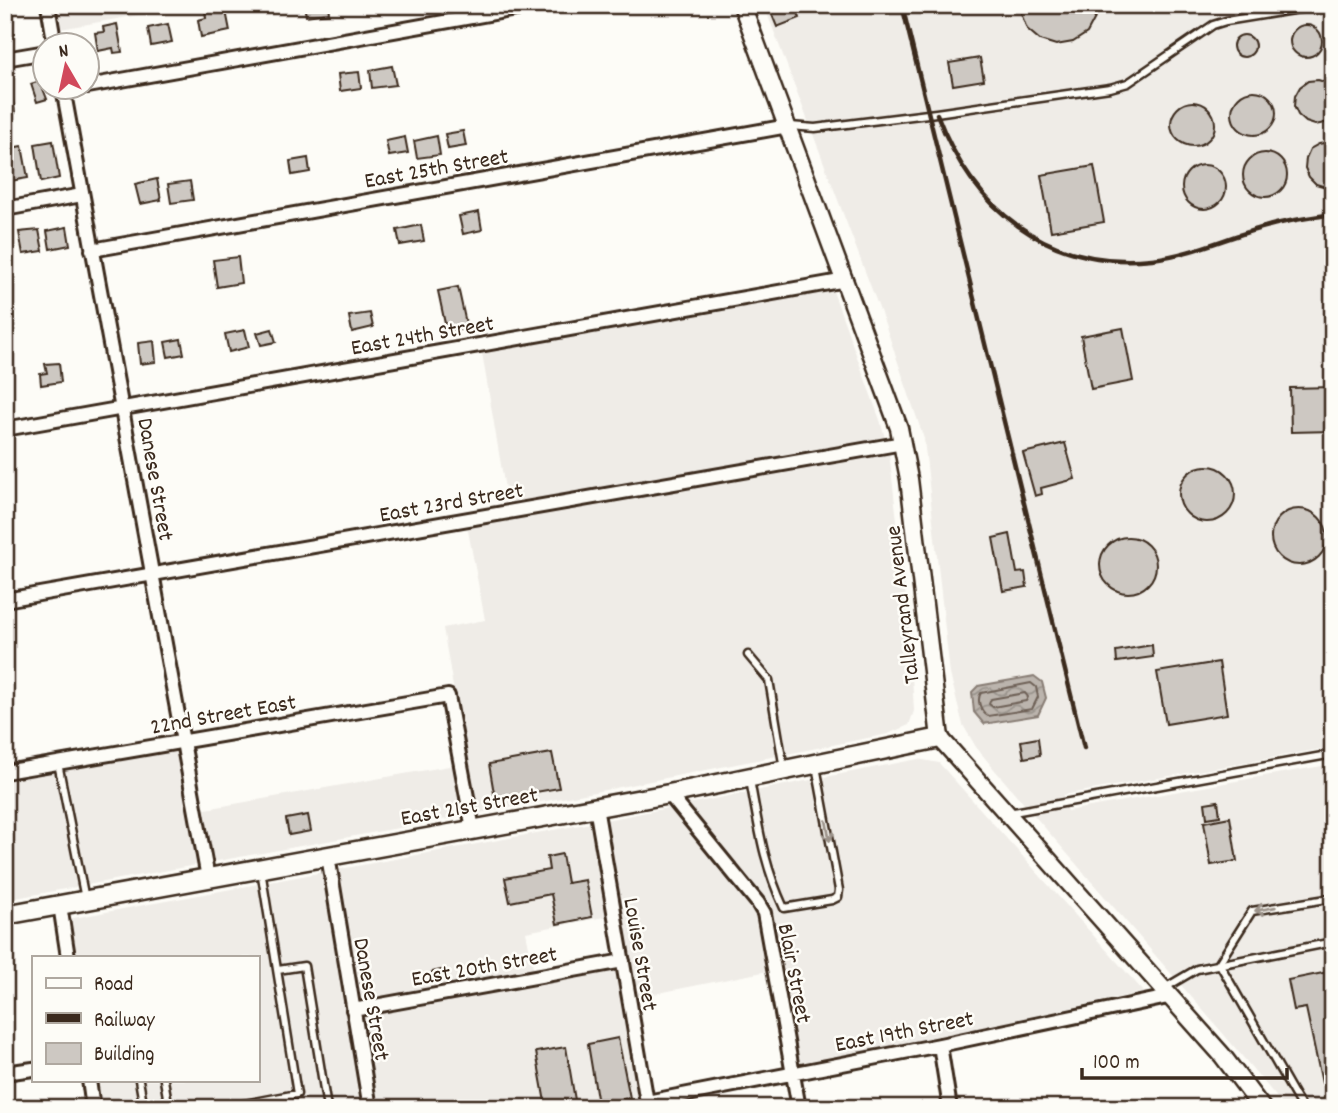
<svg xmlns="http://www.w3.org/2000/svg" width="1338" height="1113" font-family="Dekko,sans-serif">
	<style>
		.built { fill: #efece7; fill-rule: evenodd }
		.water { fill: url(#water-waves); stroke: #887d74; stroke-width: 2 }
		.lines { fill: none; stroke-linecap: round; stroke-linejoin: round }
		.shore { stroke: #6e6157; stroke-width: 2 }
		.building { fill: #cdc8c2; stroke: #3b2a1e; stroke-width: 2 }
		.service-casing { stroke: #3b2a1e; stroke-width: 11 }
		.minor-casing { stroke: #3b2a1e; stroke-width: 18 }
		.tertiary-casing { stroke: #3b2a1e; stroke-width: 21 }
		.secondary-casing { stroke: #3b2a1e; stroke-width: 23 }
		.service { stroke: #fdfcf7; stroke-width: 6 }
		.minor { stroke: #fdfcf7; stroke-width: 12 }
		.tertiary { stroke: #fdfcf7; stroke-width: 16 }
		.secondary { stroke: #fdfcf7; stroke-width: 18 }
		.rail { stroke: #3b2a1e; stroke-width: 4.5 }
		.oneway { stroke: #9c938a }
		.labels { text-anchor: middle; stroke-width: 5; stroke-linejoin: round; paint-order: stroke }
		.street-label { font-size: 23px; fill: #3b2a1e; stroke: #fdfcf7 }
	</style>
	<defs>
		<pattern id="water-waves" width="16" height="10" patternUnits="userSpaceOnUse" patternTransform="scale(1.75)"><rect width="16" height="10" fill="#bbb4ad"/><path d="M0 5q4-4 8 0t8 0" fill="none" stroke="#99938c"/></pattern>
	</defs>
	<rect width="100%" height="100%" fill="#fdfcf7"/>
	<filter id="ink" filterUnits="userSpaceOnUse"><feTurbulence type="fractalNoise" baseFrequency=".0143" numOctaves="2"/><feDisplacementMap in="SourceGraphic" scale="14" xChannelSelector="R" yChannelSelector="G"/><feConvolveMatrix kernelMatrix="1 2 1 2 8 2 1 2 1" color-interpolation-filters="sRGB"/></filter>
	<g filter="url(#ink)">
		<path class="built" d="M56,5H195L60,29Z
			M764,5H1333V747L1063,795L1067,811L1333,764V1108H1283L1280,1101L1220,1030L994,769L976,747L963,725L950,674L924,439L885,324Z
			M833,291L880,420L889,452L909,623L914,711L909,725L888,734L595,792L5,900V778L177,748L189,812L466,763L443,628L485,620L467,525L510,518L482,353Z
			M918,759L939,763L1144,992L925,1040L789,1067L768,971L624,1000L640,1108H102L97,1080H257V957H75L68,919L591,823ZM609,916L619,967L536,982L526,932Z"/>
		<path class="water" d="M1034,676L1042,682L1046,698L1038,715L984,724L974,712L972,692L978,686Z"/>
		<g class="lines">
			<path class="shore" d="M1031,683L1036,687L1038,697L1032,709L988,716C981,712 976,700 981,693Z
				M1025,693L1028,697L1026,701L993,707L989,704L991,699Z"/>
		</g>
		<path class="building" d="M304,5H328L329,13L306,16Z
			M768,5H795L800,18L777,27Z
			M1021,5H1096L1095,18L1087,33L1073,42L1056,45L1040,40L1027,29L1021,13Z
			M1127,5H1156L1149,10L1140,12Z
			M219,8L220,12L226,11L230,31L201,37L198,20L206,18L205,11Z
			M117,24L122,52L114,53L113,48L98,51L95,33L104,32L103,27Z
			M168,24L172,42L151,46L148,28Z
			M1290 41a16 16 0 1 1 32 0a16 16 0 1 1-32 0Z
			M1233 46a11 11 0 1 1 22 0a11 11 0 1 1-22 0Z
			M980,58L984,80L953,85L949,63Z
			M392,66L396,85L372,88L370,70Z
			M359,72L361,88L340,91L338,74Z
			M1318,80L1328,83L1333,87V118L1325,123L1315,125L1306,122L1298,115L1294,106L1295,96L1300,87L1308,81Z
			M40,81L47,99L37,102L31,84Z
			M5,86H10L15,113L5,115Z
			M1232 113a22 22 0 1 1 44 0a22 22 0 1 1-44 0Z
			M1171 124a22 22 0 1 1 44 0a22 22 0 1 1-44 0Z
			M463,131L466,146L448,149L445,134Z
			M437,136L440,155L417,158L414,141Z
			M405,137L408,153L389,156L386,141Z
			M53,141L59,178L41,182L35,144Z
			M1329,142L1333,143V186L1326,187L1316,184L1309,177L1305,168L1306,158L1310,149L1319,144Z
			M22,146L28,178L10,181L5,149Z
			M1243 175a22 22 0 1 1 44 0a22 22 0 1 1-44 0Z
			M308,158L310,172L292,175L290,161Z
			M1182 187a22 22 0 1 1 44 0a22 22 0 1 1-44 0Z
			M1094,166L1104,222L1051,231L1041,175Z
			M157,179L161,200L140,204L135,184Z
			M190,181L193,200L171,203L168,184Z
			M479,212L482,230L463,234L459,216Z
			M421,225L424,241L400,245L397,230Z
			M67,227L70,245L50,249L47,231Z
			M39,230L43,251L23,254L19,232Z
			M9,237L14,263L5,264V238Z
			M238,257L241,283L217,287L213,260Z
			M458,287L467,328L447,333L438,291Z
			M370,313L373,327L352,332L349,316Z
			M1123,328L1133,381L1091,389L1081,336Z
			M272,329L276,342L261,345L257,333Z
			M245,330L249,347L229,352L225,334Z
			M181,339L184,354L168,357L165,342Z
			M154,341L156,362L140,364L138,343Z
			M59,363L61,382L41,385L40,374L47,373L45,364Z
			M1333,387V431L1291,432L1290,388Z
			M1065,443L1075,479L1041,488L1042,494L1035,496L1023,453Z
			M1179 494a28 28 0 1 1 56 0a28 28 0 1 1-56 0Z
			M1271 537a28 28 0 1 1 56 0a28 28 0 1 1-56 0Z
			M1010,534L1017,573L1025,572L1027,587L1003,591L993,538Z
			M1100 565a28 28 0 1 1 56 0a28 28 0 1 1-56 0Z
			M1152,645L1153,657L1117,662L1116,651Z
			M1219,662L1227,714L1166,724L1157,672Z
			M1038,738L1040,755L1024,758L1021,741Z
			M552,753L559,788L495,799L489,764Z
			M1218,801L1220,816L1207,818L1205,803Z
			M308,815L311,831L289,835L286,819Z
			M1230,817L1237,861L1211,865L1204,822Z
			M562,854L567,883L585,880L592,917L557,924L551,894L510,902L505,878L549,870L547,857Z
			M446,969L447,977L433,980L432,972Z
			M1333,971V1081L1322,1083L1306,1008L1294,1010L1288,980Z
			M618,1038L630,1098L598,1104L588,1044Z
			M566,1047L576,1106L546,1108L536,1052Z
			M509,1101L510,1108H474Z"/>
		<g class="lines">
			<defs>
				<path id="service" d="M790,126L815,128L936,113L1110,88L1128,83L1213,25L1226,21L1323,5
					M748,655L769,680L784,769
					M58,763L85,899
					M750,780C759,828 763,863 784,908L832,900L838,897L839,890L816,766
					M1008,813L1333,754
					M1219,963L1302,1108
					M1219,963L1252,911L1333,898
					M278,970L304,966L327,1108
					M1163,989L1197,969L1333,942
					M139,1080L144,1108
					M164,1080L169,1108
					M223,1108L297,1094L261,870"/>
				<path id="minor" d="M48,5L55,46
					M5,59L46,52
					M88,86L538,5
					M63,88L208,878
					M5,209L82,195
					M92,250L788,126
					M5,429L846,280
					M5,600L903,443
					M5,772L448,696L473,829
					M669,794L758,903L764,913L799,1108
					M596,807L648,1108
					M328,856L370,1108
					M60,905L68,957
					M353,1010L623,961
					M940,1045L950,1108
					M5,1073L33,1069
					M89,1080L93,1108
					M647,1102L940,1045L1168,997"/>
				<path id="tertiary" d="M742,5L899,428L909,479L940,738L1222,1055L1262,1108"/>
				<path id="secondary" d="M5,915L669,794L940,738"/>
			</defs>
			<use href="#service" class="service-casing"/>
			<use href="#minor" class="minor-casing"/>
			<use href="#tertiary" class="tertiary-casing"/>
			<use href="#secondary" class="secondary-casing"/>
			<use href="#service" class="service"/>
			<use href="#minor" class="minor"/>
			<use href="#tertiary" class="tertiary"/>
			<use href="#secondary" class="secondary"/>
			<path class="rail" d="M902,5L1084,748
				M937,114C972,208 1047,270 1152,259C1191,255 1227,237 1265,227C1287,220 1310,218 1333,214"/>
		</g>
		<defs><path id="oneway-shaft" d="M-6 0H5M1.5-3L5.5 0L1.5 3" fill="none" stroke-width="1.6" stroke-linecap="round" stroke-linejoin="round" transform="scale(1.75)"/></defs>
		<g class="oneway">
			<use href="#oneway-shaft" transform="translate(828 831) rotate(80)"/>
			<use href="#oneway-shaft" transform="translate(1265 909) rotate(170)"/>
		</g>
	</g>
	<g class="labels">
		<g class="street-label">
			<text transform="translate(436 167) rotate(-10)" y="8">East 25th Street</text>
			<text transform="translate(422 334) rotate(-10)" y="8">East 24th Street</text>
			<text transform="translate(157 479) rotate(80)" y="8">Danese Street</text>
			<text transform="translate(451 501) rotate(-10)" y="8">East 23rd Street</text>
			<text transform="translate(901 605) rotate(-97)" y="8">Talleyrand Avenue</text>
			<text transform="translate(223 713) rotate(-10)" y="8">22nd Street East</text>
			<text transform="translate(469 805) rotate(-10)" y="8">East 21st Street</text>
			<text transform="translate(642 954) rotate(80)" y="8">Louise Street</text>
			<text transform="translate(484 965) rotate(-10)" y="8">East 20th Street</text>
			<text transform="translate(796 973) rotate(79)" y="8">Blair Street</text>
			<text transform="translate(373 999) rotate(80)" y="8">Danese Street</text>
			<text transform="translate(904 1030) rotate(-11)" y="8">East 19th Street</text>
		</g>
	</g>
	<rect width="1338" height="1113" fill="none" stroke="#fdfcf7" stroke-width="28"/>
	<rect x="14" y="14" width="1310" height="1085" fill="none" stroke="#3b2a1e" stroke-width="2.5" filter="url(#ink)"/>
	<rect x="32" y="956" width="228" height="126" fill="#fdfcf7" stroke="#afa8a0" stroke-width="2"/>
	<rect x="46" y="978" width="35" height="10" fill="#fdfcf7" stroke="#afa8a0" stroke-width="2"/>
	<text x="94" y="990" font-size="21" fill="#3b2a1e">Road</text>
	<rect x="46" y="1013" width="35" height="10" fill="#3b2a1e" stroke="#afa8a0" stroke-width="2"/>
	<text x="94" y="1026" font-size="21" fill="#3b2a1e">Railway</text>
	<rect x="46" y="1043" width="35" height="21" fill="#cdc8c2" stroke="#afa8a0" stroke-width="2"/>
	<text x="94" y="1060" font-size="21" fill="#3b2a1e">Building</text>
	<g transform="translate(66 66) rotate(351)"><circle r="33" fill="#fdfcf7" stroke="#afa8a0" stroke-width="2"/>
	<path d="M0-5L12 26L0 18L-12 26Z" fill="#d1495b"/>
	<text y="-10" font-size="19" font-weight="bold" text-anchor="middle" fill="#3b2a1e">N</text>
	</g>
	<path d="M1082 1068v10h205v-10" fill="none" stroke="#3b2a1e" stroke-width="3.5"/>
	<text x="1093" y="1068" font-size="21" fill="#3b2a1e" stroke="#fdfcf7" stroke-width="5" paint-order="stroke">100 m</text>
</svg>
